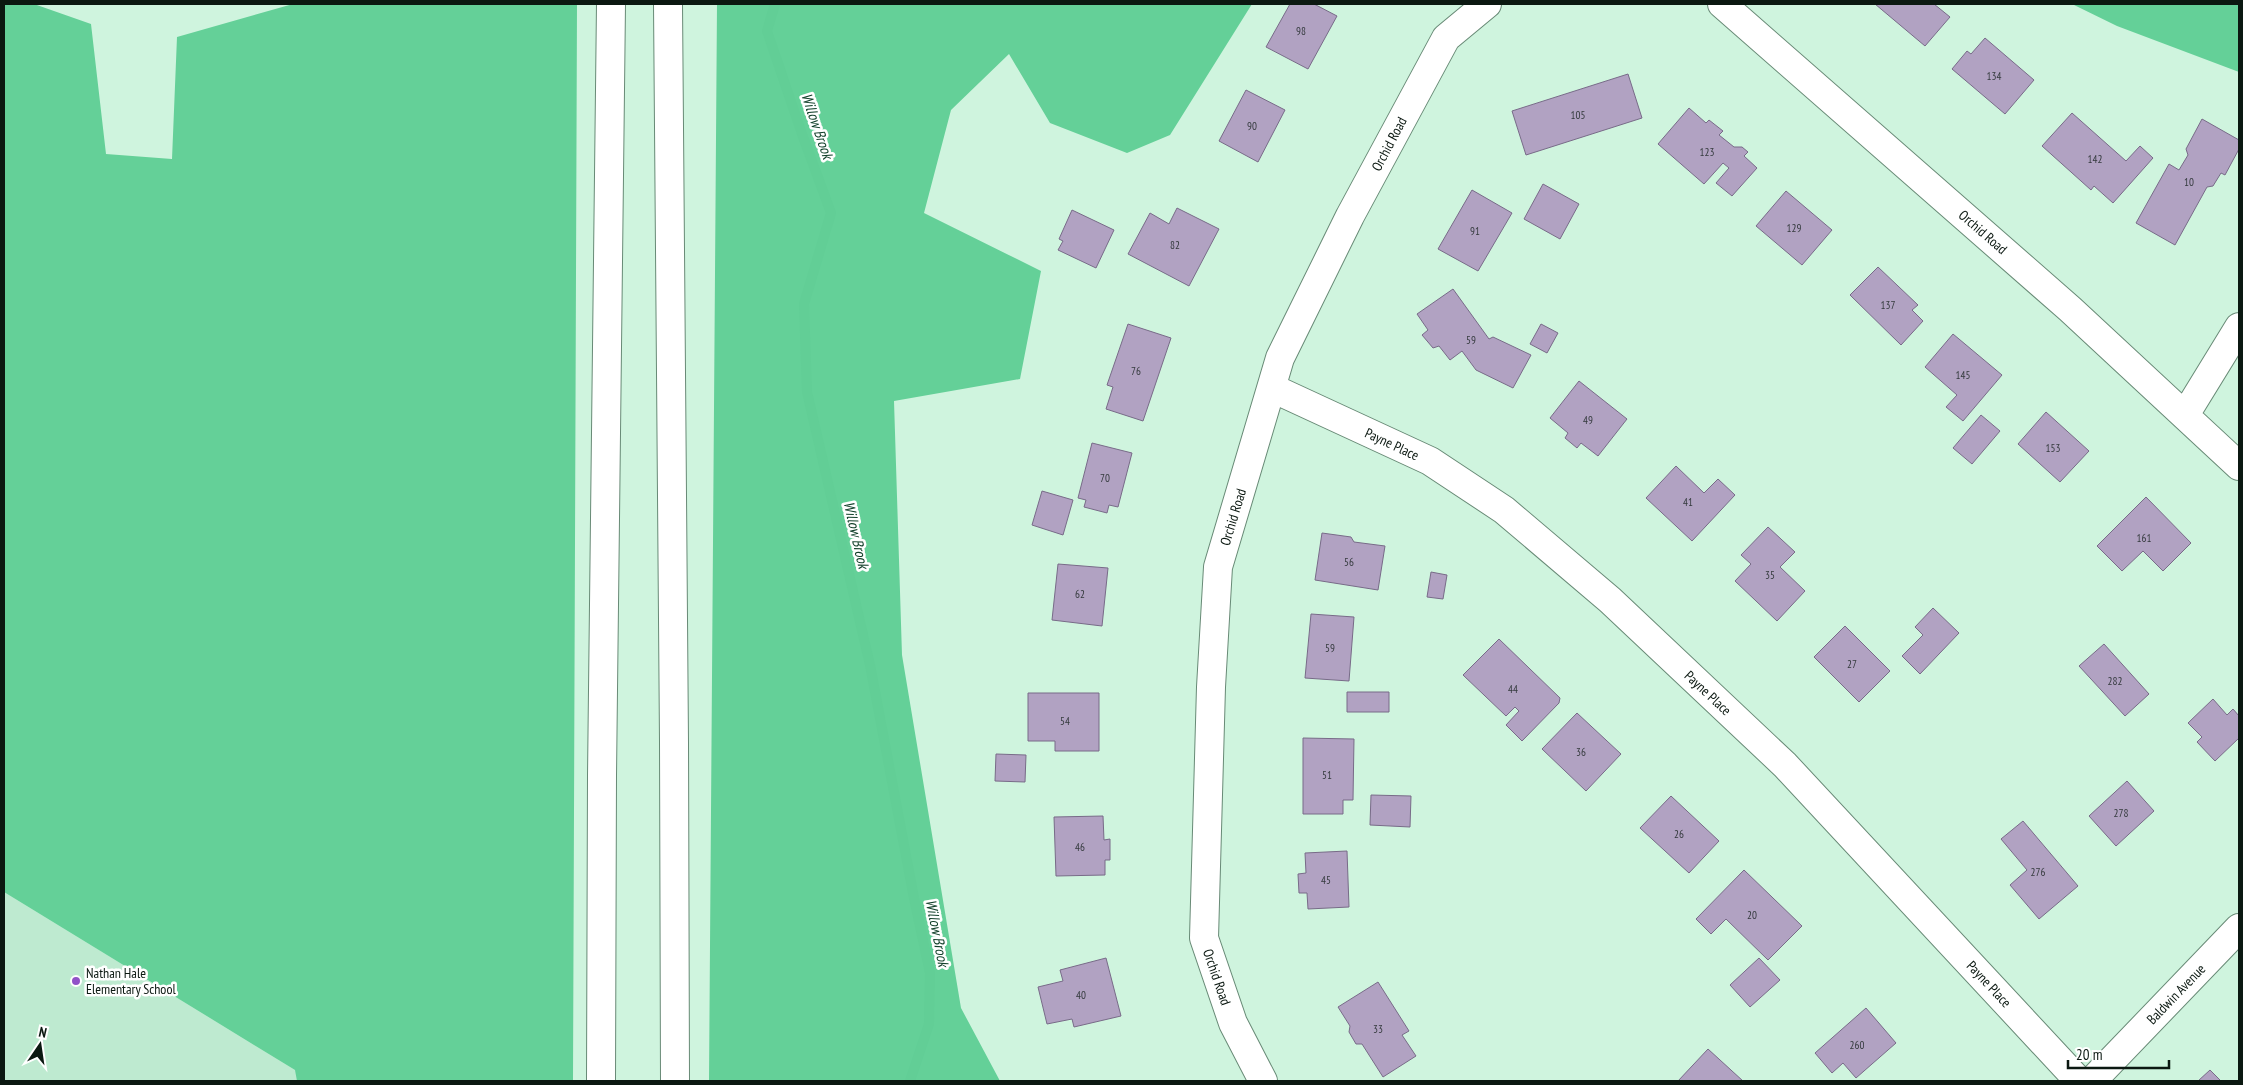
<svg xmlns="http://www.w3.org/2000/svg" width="2243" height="1085" font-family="'PT Sans Narrow',sans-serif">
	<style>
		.built { fill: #beead0 }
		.forest { fill: #64d098 }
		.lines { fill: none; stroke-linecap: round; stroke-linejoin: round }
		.stream { stroke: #62ce96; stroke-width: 10 }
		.building { fill: #b1a2c2; stroke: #786b88 }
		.minor-casing { stroke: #688a76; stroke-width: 30 }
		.highway-casing { stroke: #688a76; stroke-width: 30 }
		.minor { stroke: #fff; stroke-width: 28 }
		.highway { stroke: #fff; stroke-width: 28 }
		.poi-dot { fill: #9152c8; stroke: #fff; stroke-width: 2 }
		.labels { text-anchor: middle; stroke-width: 5; stroke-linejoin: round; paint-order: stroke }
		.number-label { font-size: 11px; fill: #343a3d }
		.street-label { font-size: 14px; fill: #0b1811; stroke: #fff }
		.poi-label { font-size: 14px; fill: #0b1811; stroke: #fff; text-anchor: start }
		.water-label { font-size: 15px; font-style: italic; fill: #12402a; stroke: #fff }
	</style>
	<rect width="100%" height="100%" fill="#cff4de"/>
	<path class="built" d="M4,892L295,1070L313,1081H4Z"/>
	<path class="forest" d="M4,4H34L91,24L106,154L172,159L177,37L293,4H577L573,1081H297L295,1070L4,892Z
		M717,4H1252L1170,135L1127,153L1050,123L1009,54L951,110L924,213L1041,271L1020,379L894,401L902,655L961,1008L1000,1081H709Z
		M2072,4H2239V72L2117,26Z"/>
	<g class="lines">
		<path class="stream" d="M775,4L767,31L802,134L831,213L804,304L807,392L870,665L914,898L930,973L929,1024L910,1081"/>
	</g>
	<path class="building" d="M1290,4H1314L1337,16L1308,69L1266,47Z
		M1875,4H1934L1950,17L1925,46Z
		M1985,38L2034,80L2005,114L1952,69L1967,51L1971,54Z
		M1628,74L1642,118L1526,155L1512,111Z
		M1246,90L1285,110L1258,162L1219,141Z
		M1689,108L1706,123L1709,120L1723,131L1719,135L1734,147H1742L1748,152L1744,156L1757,168L1732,196L1716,183L1729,168L1723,163L1704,184L1658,144Z
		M2072,113L2126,161L2140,146L2153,158L2113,203L2094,186L2091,190L2042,146Z
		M2202,119L2239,140V149L2225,175L2221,173L2213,186L2207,187L2175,245L2136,223L2169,164L2179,170L2188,155L2186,149Z
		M1543,184L1579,204L1560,239L1524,219Z
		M1472,190L1512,213L1478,271L1438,249Z
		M1786,191L1832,230L1802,265L1756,226Z
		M1177,208L1219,229L1189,286L1128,254L1150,213L1169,224Z
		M1072,210L1114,230L1096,268L1058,250L1063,241L1059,239Z
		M1878,267L1918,305L1912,310L1923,321L1901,345L1850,295Z
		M1453,289L1489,339L1493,337L1531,355L1513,388L1476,370L1462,351L1450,360L1439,346L1433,348L1422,335L1428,330L1417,314Z
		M1128,324L1171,338L1143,421L1106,409L1113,387L1107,385Z
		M1541,324L1558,333L1547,353L1530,344Z
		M1953,334L2002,375L1963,421L1946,407L1957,395L1925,367Z
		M1579,381L1627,419L1598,456L1581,443L1577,448L1565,438L1568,433L1550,418Z
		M2046,412L2089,451L2060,482L2018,444Z
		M1981,415L2000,431L1972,464L1953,448Z
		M1092,443L1132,453L1118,507L1109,505L1107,513L1084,507L1086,500L1078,498Z
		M1676,466L1704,493L1718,479L1735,495L1692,541L1646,498Z
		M1042,491L1073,500L1063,535L1032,525Z
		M2146,497L2191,543L2163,571L2143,551L2122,571L2097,546Z
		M1768,527L1795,552L1780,567L1805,591L1777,621L1735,581L1751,564L1741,555Z
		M1322,533L1351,537L1354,542L1385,546L1378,590L1315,580Z
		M1058,564L1108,568L1102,626L1052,620Z
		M1431,572L1447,575L1443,599L1427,597Z
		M1933,608L1959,633L1920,674L1902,656L1923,635L1915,627Z
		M1311,614L1354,617L1349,681L1305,678Z
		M1845,626L1890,671L1859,702L1814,657Z
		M1499,639L1560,698L1559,703L1522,741L1506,725L1519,711L1515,707L1506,716L1463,675Z
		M2104,644L2149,694L2125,716L2079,666Z
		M1347,692H1389V712H1347Z
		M1028,693H1099V751H1055V741H1028Z
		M2213,699L2227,715L2233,709L2239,716V738L2215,761L2197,742L2202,737L2188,723Z
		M1577,713L1621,754L1586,791L1542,749Z
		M1303,738L1354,739L1353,800H1343V814H1303Z
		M996,754L1026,755L1025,782L995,781Z
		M2127,781L2154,811L2116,846L2089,816Z
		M1371,795L1411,796L1410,827L1370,825Z
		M1671,796L1719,841L1689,873L1640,828Z
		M1103,816L1104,840L1110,839V860H1105V875L1056,876L1054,817Z
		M2023,821L2078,886L2039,919L2010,885L2027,870L2001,839Z
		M1347,851L1349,907L1308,909L1307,893H1299L1298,874L1306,873L1305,853Z
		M1744,870L1802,926L1768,960L1726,919L1711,934L1696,919Z
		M1106,958L1121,1016L1074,1027L1072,1019L1047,1024L1038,987L1063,981L1060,970Z
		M1759,958L1780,980L1750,1007L1730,985Z
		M1378,982L1409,1031L1402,1035L1416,1056L1383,1077L1362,1044H1356L1349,1032L1350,1026L1338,1007Z
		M1866,1008L1896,1043L1856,1078L1843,1063L1832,1073L1815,1053Z
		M1708,1049L1743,1081H1678Z
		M2210,1070L2221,1081H2198Z"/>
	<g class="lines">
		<defs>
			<path id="minor" d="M1722,4L2070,309L2239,466
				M1272,388L1430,461L1504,510L1610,600L1785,765L2079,1081
				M2185,415L2239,327
				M1263,1081L1233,1023L1204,938L1211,687L1218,567L1280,358L1350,216L1446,38L1487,4
				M2092,1081L2239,928"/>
			<path id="highway" d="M668,4L674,742L675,1081
				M601,1081L602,776L611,4"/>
		</defs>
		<use href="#minor" class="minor-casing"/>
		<use href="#highway" class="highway-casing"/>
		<use href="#minor" class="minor"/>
		<use href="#highway" class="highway"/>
	</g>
	<circle class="poi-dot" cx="76" cy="981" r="5"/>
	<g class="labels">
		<g class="number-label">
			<text x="1301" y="35">98</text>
			<text x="1994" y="80">134</text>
			<text x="1578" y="119">105</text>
			<text x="1252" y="130">90</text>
			<text x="1707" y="156">123</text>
			<text x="2095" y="163">142</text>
			<text x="2189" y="186">10</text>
			<text x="1794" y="232">129</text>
			<text x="1475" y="235">91</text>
			<text x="1175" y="249">82</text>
			<text x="1888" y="309">137</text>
			<text x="1471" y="344">59</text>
			<text x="1136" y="375">76</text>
			<text x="1963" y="379">145</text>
			<text x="1588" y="424">49</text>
			<text x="2053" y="452">153</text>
			<text x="1105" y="482">70</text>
			<text x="1688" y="506">41</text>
			<text x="2144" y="542">161</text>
			<text x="1349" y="566">56</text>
			<text x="1770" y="579">35</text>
			<text x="1080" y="598">62</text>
			<text x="1330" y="652">59</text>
			<text x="1852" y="668">27</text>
			<text x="2115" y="685">282</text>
			<text x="1513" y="693">44</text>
			<text x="1065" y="725">54</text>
			<text x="1581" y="756">36</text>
			<text x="1327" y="779">51</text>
			<text x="2121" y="817">278</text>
			<text x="1679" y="838">26</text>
			<text x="1080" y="851">46</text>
			<text x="2038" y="876">276</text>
			<text x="1326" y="884">45</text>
			<text x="1752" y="919">20</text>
			<text x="1081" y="999">40</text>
			<text x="1378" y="1033">33</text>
			<text x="1857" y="1049">260</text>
		</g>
		<g class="street-label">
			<text transform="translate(1389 144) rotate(-62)" y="5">Orchid Road</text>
			<text transform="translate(1983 232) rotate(41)" y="5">Orchid Road</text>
			<text transform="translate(1392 444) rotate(25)" y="5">Payne Place</text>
			<text transform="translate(1233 517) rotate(-73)" y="5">Orchid Road</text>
			<text transform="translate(1708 693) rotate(43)" y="5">Payne Place</text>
			<text transform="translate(1217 977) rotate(71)" y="5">Orchid Road</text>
			<text transform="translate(1989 984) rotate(47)" y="5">Payne Place</text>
			<text transform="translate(2176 994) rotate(-46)" y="5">Baldwin Avenue</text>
		</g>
		<g class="poi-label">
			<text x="86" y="978">Nathan Hale<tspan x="86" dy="16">Elementary School</tspan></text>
		</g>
		<g class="water-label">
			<text transform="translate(817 126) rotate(71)" y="5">Willow Brook</text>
			<text transform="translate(856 535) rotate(77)" y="5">Willow Brook</text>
			<text transform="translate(937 933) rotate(79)" y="5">Willow Brook</text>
		</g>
	</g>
	<rect width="2243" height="1085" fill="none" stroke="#0b1811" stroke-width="10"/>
	<g transform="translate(40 1045) rotate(13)" stroke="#ffffff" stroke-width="4" paint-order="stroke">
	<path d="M0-4L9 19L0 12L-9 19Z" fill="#0b1811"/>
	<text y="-8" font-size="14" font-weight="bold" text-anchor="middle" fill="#0b1811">N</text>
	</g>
	<path d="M2068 1060v8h101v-8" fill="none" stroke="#0b1811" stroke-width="2.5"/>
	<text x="2076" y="1060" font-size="15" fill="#0b1811" stroke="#ffffff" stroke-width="4" paint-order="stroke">20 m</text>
</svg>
